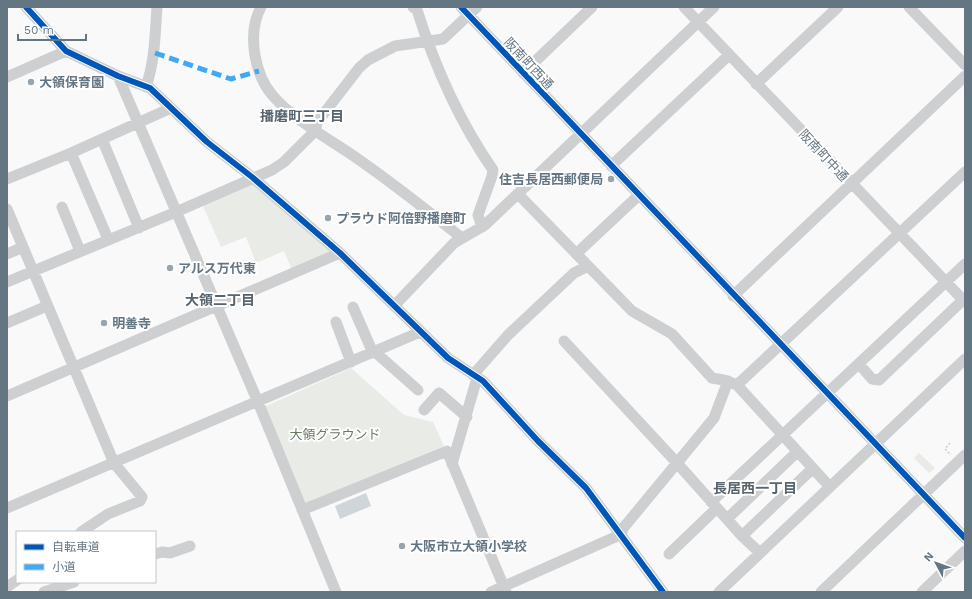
<svg xmlns="http://www.w3.org/2000/svg" width="972" height="599" font-family="'Work Sans','Noto Sans JP',sans-serif">
	<style>
		.green { fill: #e8ebe6 }
		.water { fill: #ced6d9 }
		.lines { fill: none; stroke-linecap: round; stroke-linejoin: round }
		.path { stroke: #cbcccd; stroke-width: 1.5; stroke-dasharray: 2 2; stroke-linecap: butt }
		.minor { stroke: #cecfd0; stroke-width: 11 }
		.quiet { stroke: #3fa9f5; stroke-width: 5; stroke-dasharray: 10 5; stroke-linecap: butt }
		.cycleway-casing { stroke: #fff; stroke-width: 8 }
		.cycleway { stroke: #0057b8; stroke-width: 6 }
		.poi-dot { fill: #99a4ac; stroke: #fff; stroke-width: 1.5 }
		.labels { text-anchor: middle; stroke-width: 4; stroke-linejoin: round; paint-order: stroke }
		.street-label { font-size: 13px; fill: #657683; stroke: #fff }
		.poi-label { font-size: 13px; font-weight: bold; fill: #657683; stroke: #fff; text-anchor: start }
		.park-label { font-size: 13px; fill: #687a64; stroke: #fff }
		.neighbourhood-label { font-size: 14px; font-weight: bold; fill: #57646e; stroke: #fff }
	</style>
	<rect width="100%" height="100%" fill="#f9f9f9"/>
	<path class="green" d="M252,184L333,252L292,270L284,251L256,263L246,237L221,247L202,204Z
		M351,368L404,415L433,422L444,446L305,503L264,407Z
		M919,453L935,468L929,473L914,458Z"/>
	<path class="water" d="M366,493L371,506L340,519L335,506Z"/>
	<g class="lines">
		<path class="path" d="M950,443L945,449L951,455"/>
		<path class="minor" d="M26,7L66,51L118,76L150,88L207,142L252,177L340,253L448,358L483,381L538,441L586,488L663,592
			M261,7C247,33 254,74 273,96C294,120 332,141 358,159C394,184 428,211 462,238
			M413,7L417,10C435,67 459,121 493,170L492,176L478,215L482,227
			M461,7L965,538
			M684,7L965,302
			M909,7L965,65
			M523,73L592,7
			M118,76L258,402L336,592
			M7,77L66,51
			M756,84L838,7
			M146,87C155,60 155,35 157,7
			M102,139L139,228
			M71,153L108,239
			M611,166L729,55
			M7,179L71,153L171,108
			M518,194L632,311L672,334L712,378L724,380L737,385L830,487
			M62,207L80,251
			M7,209L114,463L142,497L140,501L108,514L81,532
			M7,254L23,247
			M576,254L639,195
			M7,282L176,212L272,170L284,162L312,134L315,130L318,121L359,68L368,60L395,46L443,39L477,7
			M733,296L965,76
			M394,306L454,243L485,225L714,7
			M353,307L373,353
			M336,322L351,362
			M7,323L47,306
			M564,341L677,463L620,532
			M375,352L418,390
			M859,364L872,379L879,380L965,298
			M473,375L508,335L574,273L588,266
			M728,381L714,418L677,463L742,536L760,553
			M737,385L965,172
			M7,396L340,253
			M424,410L439,393L467,417
			M452,464L477,378
			M711,502L965,264
			M7,508L420,332
			M302,510L447,451L506,592
			M727,519L797,452
			M742,536L812,469
			M155,554L162,552L170,553L190,546
			M669,554L717,508
			M7,587L17,580
			M44,592L74,582
			M491,592L622,534
			M719,592L965,359
			M821,592L965,455
			M922,592L965,551"/>
		<path class="quiet" d="M155,53L231,79L259,71"/>
		<defs>
			<path id="cycleway" d="M26,7L66,51L118,76L150,88L207,142L252,177L340,253L448,358L483,381L538,441L586,488L663,592
				M461,7L965,538"/>
		</defs>
		<use href="#cycleway" class="cycleway-casing"/>
		<use href="#cycleway" class="cycleway"/>
	</g>
	<g class="poi-dot">
		<circle cx="31" cy="82" r="4"/>
		<circle cx="611" cy="179" r="4"/>
		<circle cx="328" cy="218" r="4"/>
		<circle cx="170" cy="268" r="4"/>
		<circle cx="104" cy="323" r="4"/>
		<circle cx="402" cy="546" r="4"/>
	</g>
	<g class="labels">
		<g class="street-label">
			<text transform="translate(529 63) rotate(47)" y="5">阪南町西通</text>
			<text transform="translate(824 155) rotate(47)" y="5">阪南町中通</text>
		</g>
		<g class="poi-label">
			<text x="39" y="87">大領保育園</text>
			<text x="603" y="184" text-anchor="end">住吉長居西郵便局</text>
			<text x="336" y="223">プラウド阿倍野播磨町</text>
			<text x="178" y="273">アルス万代東</text>
			<text x="112" y="328">明善寺</text>
			<text x="410" y="551">大阪市立大領小学校</text>
		</g>
		<g class="park-label">
			<text x="335" y="439">大領グラウンド</text>
		</g>
		<g class="neighbourhood-label">
			<text x="302" y="121">播磨町三丁目</text>
			<text x="220" y="305">大領二丁目</text>
			<text x="755" y="493">長居西一丁目</text>
		</g>
	</g>
	<rect width="972" height="599" fill="none" stroke="#657683" stroke-width="16"/>
	<rect x="16" y="531" width="140" height="52" fill="#ffffff" stroke="#c1c8cd"/>
	<rect x="24" y="544" width="20" height="6" fill="#0057b8" stroke="#c1c8cd"/>
	<text x="52" y="551" font-size="12" fill="#657683">自転車道</text>
	<rect x="24" y="564" width="20" height="6" fill="#3fa9f5" stroke="#c1c8cd"/>
	<text x="52" y="571" font-size="12" fill="#657683">小道</text>
	<g transform="translate(936 563) rotate(311)" stroke="#ffffff" stroke-width="3" paint-order="stroke">
	<path d="M0-3L7 15L0 10L-7 15Z" fill="#657683"/>
	<text y="-6" font-size="11" font-weight="bold" text-anchor="middle" fill="#657683">N</text>
	</g>
	<path d="M18 34v6h68v-6" fill="none" stroke="#657683" stroke-width="2"/>
	<text x="24" y="34" font-size="12" fill="#657683" stroke="#ffffff" stroke-width="3" paint-order="stroke">50 m</text>
</svg>
